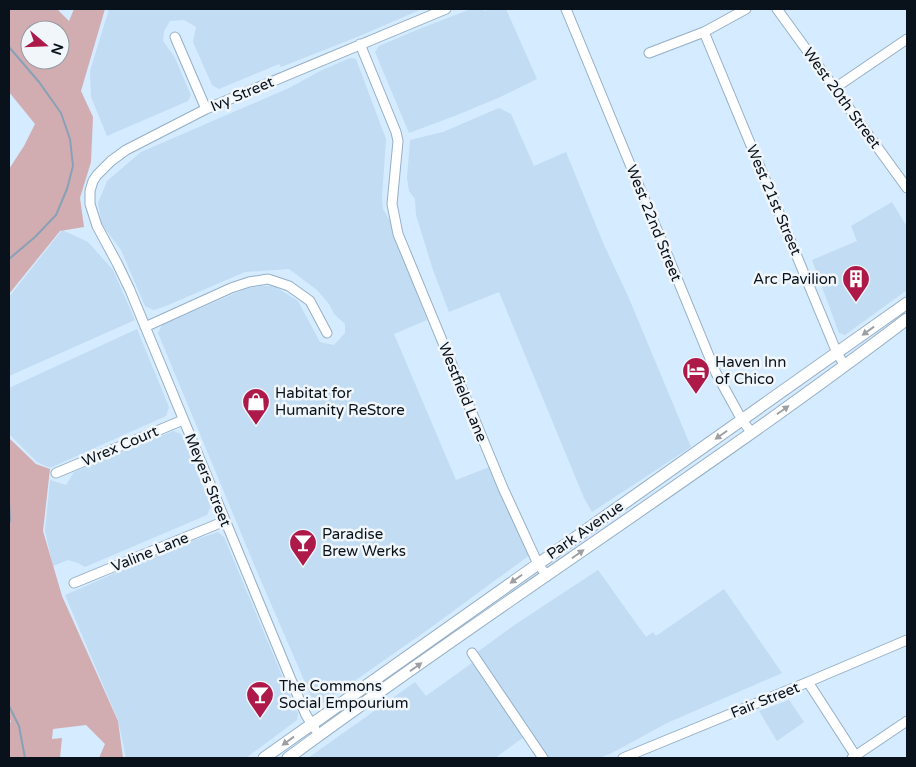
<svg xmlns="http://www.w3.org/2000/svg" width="916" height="767" font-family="'Varela Round',sans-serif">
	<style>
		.built { fill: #c1dcf3 }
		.forest { fill: #d1adb1; fill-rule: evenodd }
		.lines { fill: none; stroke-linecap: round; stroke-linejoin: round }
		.stream { stroke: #88a1b7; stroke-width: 2 }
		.minor-casing { stroke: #95afc6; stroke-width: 11 }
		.major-casing { stroke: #95afc6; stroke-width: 13 }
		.minor { stroke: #fff; stroke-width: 9 }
		.major { stroke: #fff; stroke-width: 11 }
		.oneway { fill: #9da0a3 }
		.labels { text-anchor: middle; stroke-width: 5; stroke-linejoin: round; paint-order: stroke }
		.street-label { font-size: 15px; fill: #09121a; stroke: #f1f6fb }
		.poi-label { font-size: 15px; fill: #09121a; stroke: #f1f6fb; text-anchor: start }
	</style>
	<rect width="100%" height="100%" fill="#d5ebff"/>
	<path class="built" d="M109,9H422L362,35L281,67L279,64L219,89L212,85L193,42L196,27L184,20L170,21L164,31L163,41L174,56L191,95L188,101L107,136L91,97L90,71Z
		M471,9H481L485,11L490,9H506L537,79L498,98L457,115L409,133L375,52L379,46L419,29Z
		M350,58L356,59L386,139L382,197L383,209L390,221L427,320L394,334L456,480L492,466L530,555L426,631L320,705L314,703L258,574L197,427L158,333L162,325L245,289L260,286H274L298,301L320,342L334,345L345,333V324L334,314L329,304L317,290L289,269L245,272L166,306L154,310L145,306L121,250L102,225L98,203L107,181L141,152L289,88L322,70Z
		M499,108L511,114L534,166L566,152L604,245L628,296L691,447L592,512L584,498L499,292L449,312L433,270L416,215L415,199L409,191L407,178L410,140L443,132Z
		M892,202L907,227V290L845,335L839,333L812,260L857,241L851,226Z
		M62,230L88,242L113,270L135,320L9,376V297Z
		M137,329L169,407L166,416L50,468L37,462L9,434V388Z
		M173,431L181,434L211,506L207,515L85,567L78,563L68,560L53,566L45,531L50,480L66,485L74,472Z
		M218,532L224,537L298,714L297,720L246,758H126L118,720L65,595L182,544Z
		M598,570L646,637L653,632L656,636L724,589L782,673L667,723L610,754L599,758H549L476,653L516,624Z
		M472,663L524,737L495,758H308L415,682L426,696Z
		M789,700L804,722L777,741L759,711Z"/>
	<path class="forest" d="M9,9H57L69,21L74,9H105L81,91L93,117L91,162L80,198L84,227L60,231L9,294V169L24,146L35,124L9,92ZM30,30H60V60H30Z
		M9,438L36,464L50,469L43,531L62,596L118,721L123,758H99L105,744L86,725L53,729L52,739L62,738L60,758H9V725L11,721L9,719Z"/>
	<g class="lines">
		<path class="stream" d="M9,47L39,82L61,113L70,139L73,166L67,189L56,215L35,237L9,259
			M9,501L10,520L9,523
			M9,706L19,726L25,758"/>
		<defs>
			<path id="minor" d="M566,9L716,373L742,420L751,432
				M777,9L907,188
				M704,32L837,353L845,366
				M175,37L206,109
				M360,44L396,132L398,141L392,204L398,234L503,488L538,564L547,576
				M649,53L704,32L746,9
				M835,88L907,39
				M145,327L231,288L249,282L268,279L289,286L310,301L327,333
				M56,473L183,420
				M74,583L225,521
				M472,653L543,758
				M808,682L857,758
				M315,729L306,715L294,687L130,290L117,263L97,226L90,204V191L93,181L97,175L111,161L126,150L206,109L446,9
				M623,758L808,682L907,640
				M852,758L907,721"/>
			<path id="major" d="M264,758L907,303
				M288,758C491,608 706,472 907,319"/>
		</defs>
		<use href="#minor" class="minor-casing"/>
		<use href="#major" class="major-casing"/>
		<use href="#minor" class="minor"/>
		<use href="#major" class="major"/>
	</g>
	<defs><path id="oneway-solid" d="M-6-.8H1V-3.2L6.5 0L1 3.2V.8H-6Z" transform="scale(1.25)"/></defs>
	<g class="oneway">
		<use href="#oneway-solid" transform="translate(868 331) rotate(144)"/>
		<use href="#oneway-solid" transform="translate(783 410) rotate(-35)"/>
		<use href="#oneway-solid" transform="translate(721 435) rotate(145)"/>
		<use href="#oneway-solid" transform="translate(578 554) rotate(-35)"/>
		<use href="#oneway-solid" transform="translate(516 579) rotate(145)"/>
		<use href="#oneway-solid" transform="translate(416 667) rotate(-35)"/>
		<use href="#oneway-solid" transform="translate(288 741) rotate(144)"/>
	</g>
	<defs>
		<symbol id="building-pin" viewBox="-11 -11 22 30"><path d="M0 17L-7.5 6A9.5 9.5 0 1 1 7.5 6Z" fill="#ad1a4a" stroke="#f1f6fb"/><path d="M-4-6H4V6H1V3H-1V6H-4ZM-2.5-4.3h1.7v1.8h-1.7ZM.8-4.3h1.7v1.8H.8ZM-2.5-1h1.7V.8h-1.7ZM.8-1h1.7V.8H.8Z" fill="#fff"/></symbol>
		<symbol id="hotel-pin" viewBox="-11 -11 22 30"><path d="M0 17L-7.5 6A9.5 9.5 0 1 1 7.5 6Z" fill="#ad1a4a" stroke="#f1f6fb"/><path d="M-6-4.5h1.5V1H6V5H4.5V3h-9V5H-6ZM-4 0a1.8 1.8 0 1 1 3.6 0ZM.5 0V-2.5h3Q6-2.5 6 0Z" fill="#fff"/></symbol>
		<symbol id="shop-pin" viewBox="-11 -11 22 30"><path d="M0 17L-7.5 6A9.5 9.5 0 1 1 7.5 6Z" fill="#ad1a4a" stroke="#f1f6fb"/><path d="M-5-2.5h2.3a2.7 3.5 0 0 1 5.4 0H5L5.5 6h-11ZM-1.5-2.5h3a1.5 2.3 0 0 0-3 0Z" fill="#fff"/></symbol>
		<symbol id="bar-pin" viewBox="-11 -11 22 30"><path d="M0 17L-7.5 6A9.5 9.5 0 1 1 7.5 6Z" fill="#ad1a4a" stroke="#f1f6fb"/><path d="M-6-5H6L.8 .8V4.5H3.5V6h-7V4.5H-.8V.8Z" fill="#fff"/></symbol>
	</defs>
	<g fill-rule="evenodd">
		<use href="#building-pin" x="840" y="263" width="32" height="43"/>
		<use href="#hotel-pin" x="680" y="355" width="32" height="43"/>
		<use href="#shop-pin" x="240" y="386" width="32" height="43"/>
		<use href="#bar-pin" x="287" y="527" width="32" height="43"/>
		<use href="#bar-pin" x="244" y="679" width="32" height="43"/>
	</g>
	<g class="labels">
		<g class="street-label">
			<text transform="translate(242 94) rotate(-23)" y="5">Ivy Street</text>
			<text transform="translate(842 98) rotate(54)" y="5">West 20th Street</text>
			<text transform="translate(774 200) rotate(67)" y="5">West 21st Street</text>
			<text transform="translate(654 223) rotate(68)" y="5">West 22nd Street</text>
			<text transform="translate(463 392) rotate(68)" y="5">Westfield Lane</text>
			<text transform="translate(120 446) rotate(-23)" y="5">Wrex Court</text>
			<text transform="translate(208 480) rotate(68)" y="5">Meyers Street</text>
			<text transform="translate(585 530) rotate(-35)" y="5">Park Avenue</text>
			<text transform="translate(150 552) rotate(-22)" y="5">Valine Lane</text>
			<text transform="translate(765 700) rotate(-22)" y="5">Fair Street</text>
		</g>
		<g class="poi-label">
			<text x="837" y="284" text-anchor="end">Arc Pavilion</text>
			<text x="715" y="367">Haven Inn<tspan x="715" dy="17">of Chico</tspan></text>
			<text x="275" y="398">Habitat for<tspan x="275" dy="17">Humanity ReStore</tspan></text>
			<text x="322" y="539">Paradise<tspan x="322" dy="17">Brew Werks</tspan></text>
			<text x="279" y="691">The Commons<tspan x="279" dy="17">Social Empourium</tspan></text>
		</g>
	</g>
	<rect width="916" height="767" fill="none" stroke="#09121a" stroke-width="20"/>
	<g transform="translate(45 45) rotate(109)"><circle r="24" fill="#f1f6fb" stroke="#949ba1"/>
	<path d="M0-4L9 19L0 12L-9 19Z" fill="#ad1a4a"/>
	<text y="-8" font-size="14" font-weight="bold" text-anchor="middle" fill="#09121a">N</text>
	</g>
</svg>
